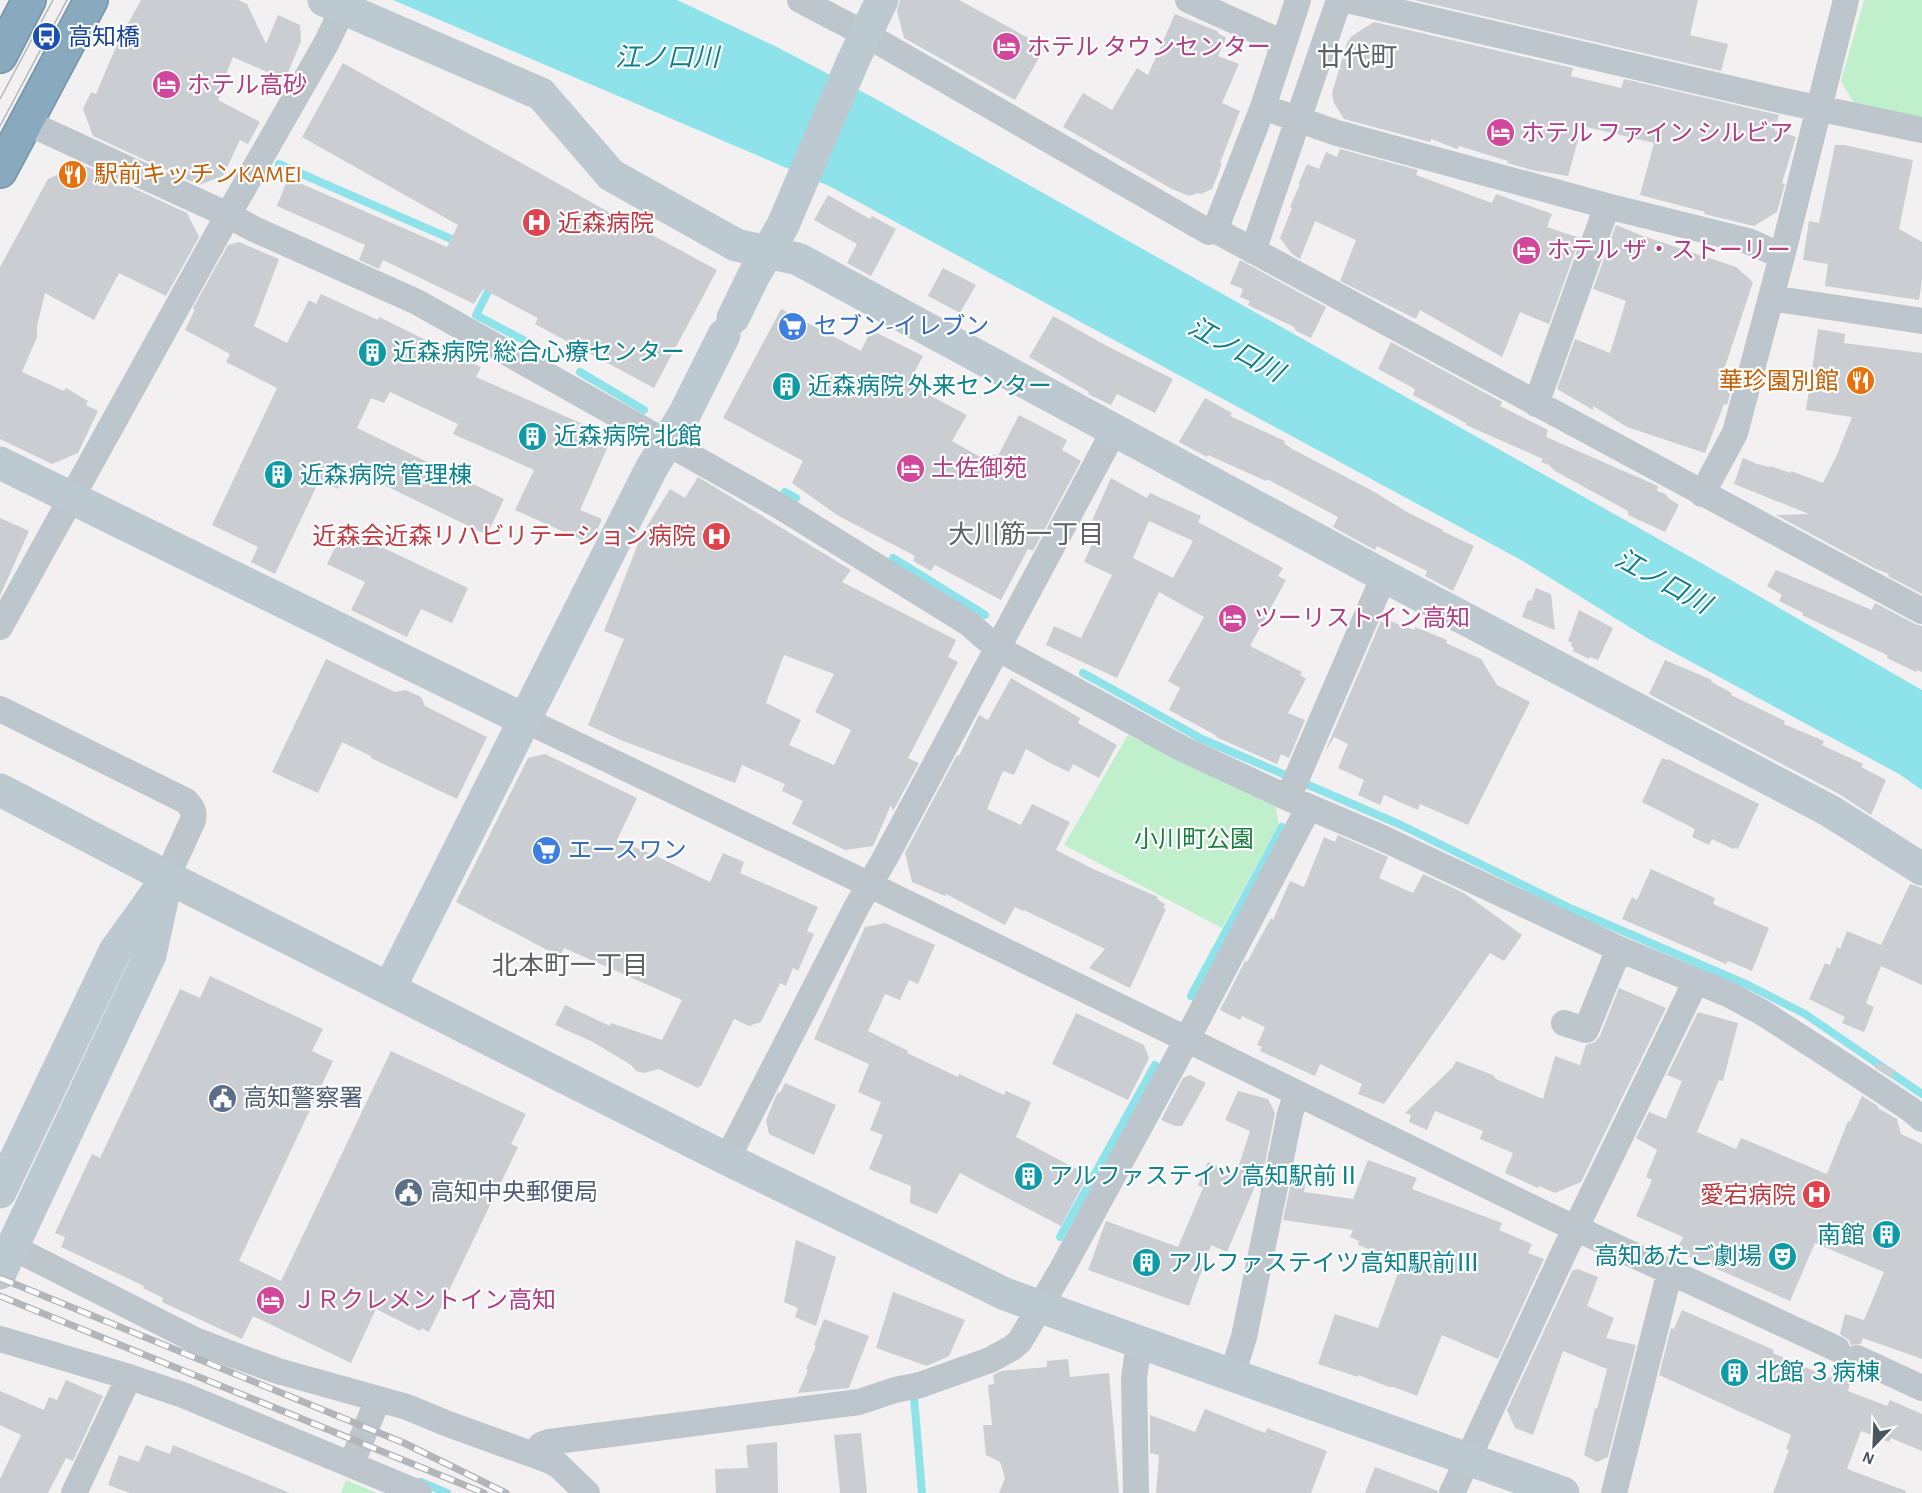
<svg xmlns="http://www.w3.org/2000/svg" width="1922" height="1493" font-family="'Alegreya Sans','Noto Sans JP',sans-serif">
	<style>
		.green { fill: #c0efcc }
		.water { fill: #8ee3eb }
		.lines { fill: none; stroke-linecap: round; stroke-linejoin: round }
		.stream { stroke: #8ee3eb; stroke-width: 8 }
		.building { fill: #caced2; fill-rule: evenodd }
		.highway-casing { stroke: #7494a9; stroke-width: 36 }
		.street { stroke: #bcc6cc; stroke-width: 26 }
		.secondary { stroke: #bcc9d1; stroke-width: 33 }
		.highway { stroke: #89a9be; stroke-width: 33 }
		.tram { stroke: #b2b6ba; stroke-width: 1.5 }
		.rail-casing { stroke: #b2b6ba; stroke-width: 7 }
		.rail { stroke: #fff; stroke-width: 4.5; stroke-dasharray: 14; stroke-linecap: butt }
		.labels { text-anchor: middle; stroke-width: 4.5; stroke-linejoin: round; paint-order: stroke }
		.transit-label { font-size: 24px; fill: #164399; stroke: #fff; text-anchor: start }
		.hotel-label { font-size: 24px; fill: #b23c85; stroke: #fff; text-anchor: start }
		.food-label { font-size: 24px; fill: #c56008; stroke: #fff; text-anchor: start }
		.health-label { font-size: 24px; fill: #be3a42; stroke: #fff; text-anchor: end }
		.shop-label { font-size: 24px; fill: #366cbe; stroke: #fff; text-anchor: start }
		.culture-label { font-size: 24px; fill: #0d838f; stroke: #fff; text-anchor: start }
		.park-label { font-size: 24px; fill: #197e3f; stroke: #fff }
		.service-label { font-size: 24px; fill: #4e5e75; stroke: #fff; text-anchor: start }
		.water-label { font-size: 26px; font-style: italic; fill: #0f808b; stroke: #fff }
		.neighbourhood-label { font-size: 26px; fill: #5d6165; stroke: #fff }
		.quarter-label { font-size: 27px; fill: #5d6165; stroke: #fff }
	</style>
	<rect width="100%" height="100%" fill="#f2f0f0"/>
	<path class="green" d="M1864,0H1922V119L1855,105L1841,81Z
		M1128,735L1275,804L1279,824L1222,928L1064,845Z
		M346,1480L377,1493H341Z"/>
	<path class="water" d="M393,0H677L777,47L874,98L1696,560L1922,690V790L1899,774L1647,638L1521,560L829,186Z"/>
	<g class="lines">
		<path class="stream" d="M279,164L458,242
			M492,284L476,315L531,344
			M580,372L644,410
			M785,492L796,498
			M893,558L985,615
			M1083,673L1202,739L1401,825L1572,909L1748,985L1805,1014L1922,1094
			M1191,996L1282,827
			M1060,1237L1155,1065
			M914,1397L922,1493
			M421,1482L447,1493"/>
	</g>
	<path class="building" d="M141,0H238L247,4L266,44L278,15L300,25L301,41L285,80L233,57L218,94L220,96L218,100L260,122L248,144L240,140L223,176L199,185L93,136L83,109L91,92L96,94L118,42Z
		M900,0H959L1045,47L1015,100L904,38L897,11Z
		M1414,0H1698L1690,35L1728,44L1721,71Z
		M1175,14L1217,31L1218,33L1226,38L1218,56L1239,64L1222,103L1240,111L1222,158L1220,162L1222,164L1212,189L1201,194L1198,193L1189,196L1172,189L1063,127L1083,93L1112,110L1137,68L1148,75Z
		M1374,22L1573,68L1571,76L1621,88L1624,79L1779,115L1774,130L1796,137L1782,183L1785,184L1777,212L1754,226L1704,214L1705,212L1640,195L1654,143L1608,132L1582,126L1568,176L1532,170L1507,163L1508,161L1459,146L1457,149L1431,139L1430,142L1344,119L1334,103L1332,93L1347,43L1352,36Z
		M343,63L598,206L717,270L654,388L535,324L538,318L483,289L474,304L383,260L379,269L359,260L365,245L277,206L288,178L447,247L458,225L302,137Z
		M1835,145H1844L1913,160L1899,229L1922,242V280L1919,300L1825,286L1828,264L1803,260L1809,221L1819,223Z
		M1340,149L1418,170L1416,175L1492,203L1496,194L1552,214L1547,227L1580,238L1549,324L1520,312L1502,357L1420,310L1416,319L1340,281L1356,240L1315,221L1300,259L1292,254L1280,238L1292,208L1290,207L1300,184L1299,183L1307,164L1319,169L1326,152L1337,157Z
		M81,164L187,213L199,237L166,296L119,273L94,320L45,293L37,326V337L22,372L64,391L66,388L88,401L86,405L98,411L78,453L52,464L0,439V267L48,179Z
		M828,195L870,219L872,216L896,229L871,276L847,263L857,244L814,220Z
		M1616,225L1643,236L1736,267L1753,282L1721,379L1733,383L1727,405L1724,404L1705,453L1627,427L1593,406V410L1557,389L1575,339L1610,353L1626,301L1593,289Z
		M239,242L279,259L254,326L287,343L309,300L316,304L321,294L378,320L379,317L481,367L476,377L612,437L580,510L602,519L591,544L515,510L534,470L453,434L458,424L390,392L384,403L371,398L357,428L504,499L487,535L349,468L338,489L320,479L275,574L251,562L258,547L212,525L277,388L226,362L230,354L185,330L195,309L193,308L228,245Z
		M1240,260L1326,307L1311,338L1296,331L1294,327L1248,305L1250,301L1240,297L1243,289L1230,284Z
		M943,268L976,285L960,313L928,296Z
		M781,309L861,351L871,330L923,356L908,384L967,415L952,441L989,462L994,454L998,456L1019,415L1067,440L1062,450L1081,461L1033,551L1028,549L1001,600L935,565L931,571L913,561L915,556L837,515L792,483L803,461L723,418Z
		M1053,316L1109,347L1173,379L1155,413L1117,394L1111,405L1088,394L1089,392L1029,357Z
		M1818,329L1845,334L1844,343L1922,353V594L1888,576L1889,574L1874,568L1776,515L1809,514L1734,484L1743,458L1757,464L1769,467L1770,466L1791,473V471L1823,483L1836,457L1852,417L1806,410Z
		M1391,342L1502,402L1500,406L1548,430L1546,437L1658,486L1657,491L1666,494L1668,498L1679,505L1665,532L1628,515V511L1555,471L1549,465L1541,462L1543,459L1466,425V423L1413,395L1415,389L1378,369Z
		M1205,398L1232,413L1230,416L1285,441L1284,443L1292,449L1371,490L1407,512L1443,530L1442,531L1474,546L1453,591L1425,576L1427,571L1377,546L1375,550L1333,527L1338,517L1267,479L1266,481L1208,455L1207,457L1179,442Z
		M698,477L851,570L842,582L956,640L948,657L958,662L908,758L919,763L893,811L891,805L873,846L845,850L792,824L803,801L782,791L785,784L742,765L735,783L623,741L588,725L624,639L604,631L641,536L670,489L685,498ZM784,655L834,674L815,712L851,730L834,765L789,745L801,720L766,703Z
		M1111,478L1147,498L1150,493L1201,516L1198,522L1283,568L1278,576L1286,580L1250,646L1302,672L1300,675L1306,679L1288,713L1305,720L1289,758L1281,754L1277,764L1216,737L1217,736L1169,710L1180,688L1168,681L1204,617L1159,592L1117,678L1046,645L1054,626L1081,638L1112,575L1084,562L1096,535L1087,532ZM1149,521L1193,541L1173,578L1133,558Z
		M0,518L29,531L0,596Z
		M344,529L468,588L452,623L421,609L407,637L351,610L365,582L327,564Z
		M1776,570L1872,610L1875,603L1915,624L1922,626V672L1917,670L1916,672L1887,658V655L1802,615L1803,613L1779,601L1782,595L1767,586Z
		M1536,588L1551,594L1555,630L1522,617L1528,600L1531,601Z
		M1579,610L1613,628L1598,660L1590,657L1589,659L1573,651L1574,648L1571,646L1572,643L1568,641Z
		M1385,619L1414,630L1415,627L1447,640L1446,643L1481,659L1497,685L1530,702L1468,825L1420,804L1418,810L1384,795L1380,805L1358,795L1364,780L1338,768L1348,744L1334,737L1324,754L1381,621L1384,623Z
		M326,659L395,692L406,690L421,697L425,706L487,737L457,799L371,758V756L342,742L318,793L272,772Z
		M1665,660L1712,680L1711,682L1732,693L1731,695L1785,721L1784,724L1824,741L1822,745L1863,764L1861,767L1886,780L1871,815L1839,794L1649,694Z
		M1011,678L1080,718L1078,723L1117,745L1099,778L1073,764L1069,772L1048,762L1026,749L1014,775L1003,771L987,809L1021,825L1032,804L1070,822L1056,850L1093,869L1158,897L1157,899L1165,904L1163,908L1166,909L1130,988L1089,968L1105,949L1024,910L1023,911L1015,907L1005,925L946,894L945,896L912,882L905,853L957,755L959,756L979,715L988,720Z
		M545,754L637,798L617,840L654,855L710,882L723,853L744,862L740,873L818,907L807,931L814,934L798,971L793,968L786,986L780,983L761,1022L749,1026L734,1019L701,1086H699L698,1088L659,1069L644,1073L636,1071L631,1065L593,1042L555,1025L565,1005L610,1026L611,1023L662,1040L682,1000L564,948L561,955L551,950V952L456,902L528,758Z
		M1662,758L1667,760L1668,759L1759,804L1738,849L1735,848L1733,849L1712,839L1709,845L1692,837L1695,829L1642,802Z
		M1338,835L1388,857L1379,878L1413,893L1423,874L1464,893L1522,935L1504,961L1490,953L1384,1104L1358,1094L1362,1084L1320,1064L1315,1076L1260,1051L1262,1047L1257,1045L1265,1027L1242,1016L1240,1020L1220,1010L1245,961L1247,962L1271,918L1273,920L1290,881L1304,887L1324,837L1335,842Z
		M1651,869L1715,898L1713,904L1769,928L1752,971L1728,961L1726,964L1622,919L1632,897L1637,900Z
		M1910,884L1922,888V985L1881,966L1866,1003L1874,1007L1864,1032L1842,1023L1845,1017L1809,999L1825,963L1830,965L1837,947L1840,949L1847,931L1881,945Z
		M885,923L935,945L918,984L909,980L900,1000L885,994L868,1031L908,1051L907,1053L958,1077L959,1074L1004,1095L1006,1091L1031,1102L1016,1137L1088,1175L1061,1226L960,1173L937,1214L910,1203L911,1186L869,1169L883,1135L870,1130L881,1102L858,1092L869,1064L814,1039L865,927Z
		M210,976L323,1029L312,1051L333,1061L239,1261L281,1281L391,1051L526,1114L511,1144L518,1147L429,1332L422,1328L420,1331L376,1309L351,1363L253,1316L242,1339L162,1302L163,1298L143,1288L144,1286L61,1247L65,1237L55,1233L92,1154L100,1158L180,989L200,998Z
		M1619,988L1666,1008L1581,1182L1555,1193L1539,1186L1538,1188L1505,1173L1513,1153L1480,1139L1483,1131L1435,1111L1427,1130L1409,1122L1411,1115L1405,1113L1453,1067L1449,1075L1456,1061L1493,1075L1496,1079L1543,1099L1555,1056L1580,1065L1586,1045L1595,1042L1600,1036Z
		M1698,1012L1738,1023L1723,1081L1719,1080L1697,1132L1736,1149L1741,1138L1827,1174L1848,1121L1850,1122L1862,1096L1878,1106V1108L1897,1119L1901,1134L1922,1144V1359L1863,1338L1861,1344L1851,1345L1849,1340L1840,1334L1845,1314L1864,1320L1884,1272L1815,1243L1790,1301L1676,1251L1683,1237L1636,1216L1652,1180L1646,1177L1657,1150L1636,1138L1649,1112L1666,1119L1682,1081L1667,1075Z
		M1076,1013L1144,1045L1149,1058L1128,1100L1052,1064Z
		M1878,1062L1895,1070L1891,1078L1875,1068Z
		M1190,1075L1206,1083L1182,1126H1175L1161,1120L1183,1078Z
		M785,1083L836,1105L814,1155L769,1134L766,1120L776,1096L778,1092L780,1093Z
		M1238,1091L1268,1099L1275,1113L1265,1163L1227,1252L1211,1245L1189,1306L1088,1270L1106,1221L1178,1247L1203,1188L1198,1185L1208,1162L1236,1174L1250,1131L1225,1120Z
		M1368,1160L1417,1178L1412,1189L1502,1223L1499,1230L1532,1244L1528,1253L1544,1259L1498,1359L1442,1335L1417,1396L1394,1387H1389L1358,1375V1377L1318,1364L1335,1314L1378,1328L1402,1262L1358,1245L1359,1241L1350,1237L1353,1230L1283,1220L1292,1178L1306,1181L1304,1192L1353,1199Z
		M796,1240L836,1257L816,1326L795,1317L798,1308L784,1302Z
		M1578,1269L1598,1277L1587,1306L1614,1318L1606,1338L1636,1345L1608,1457L1597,1462L1584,1455L1595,1408L1597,1409L1607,1369L1563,1351L1533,1435L1515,1428L1507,1410L1572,1271Z
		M893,1292L965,1320L949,1356L927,1366L876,1348Z
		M1682,1310L1774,1350L1773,1353L1830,1378L1833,1363L1843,1362L1845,1367L1853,1373L1848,1391L1887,1406L1890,1400L1922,1414V1451L1891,1438L1889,1442L1861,1431L1847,1469L1906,1491L1905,1493H1773L1789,1450L1786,1449L1791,1435L1659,1375L1671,1328L1674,1329Z
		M824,1319L869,1336L849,1388L798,1393L808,1370L806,1369L816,1346L814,1345Z
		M1068,1359L1070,1377L1109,1373L1119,1493H999L1005,1478L1000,1462L986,1455L983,1425H992L988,1385L994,1384L993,1375L1001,1371L1047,1367V1361Z
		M66,1380L103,1396L73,1461L66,1458L48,1493H0V1479L21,1435L0,1425V1391L44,1410L49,1397L57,1400Z
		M1205,1409L1265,1433L1267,1428L1327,1451L1311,1493H1156L1159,1455L1150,1453V1415L1195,1432Z
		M861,1433L867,1493H840L834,1435Z
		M777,1442L778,1493H716L715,1469L748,1468L746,1445Z
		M146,1445L170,1454L173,1445L290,1493H130L108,1485L119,1455L139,1462Z
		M1375,1467L1438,1491L1437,1493H1365Z"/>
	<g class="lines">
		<defs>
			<path id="highway" d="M0,56L29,0
				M0,171L91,0"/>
		</defs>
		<use href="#highway" class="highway-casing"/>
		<path class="street" d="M800,0L865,34L1209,232L1215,230L1922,611
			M1188,0L1283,43
			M1347,0L1784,101L1922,130
			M1263,107L1337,133L1607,206L1748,241L1782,256
			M26,122L228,215L254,229L417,302L781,507L968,623L997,648L1181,748L1288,798L1380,837L1619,949L1730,995L1763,1013L1845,1066L1910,1109L1922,1119
			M1215,230L1263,107L1298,0
			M1253,251L1339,0
			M1771,298L1922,321
			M1536,404L1607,206
			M1702,494L1735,433L1782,256L1846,0
			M0,627L228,215L327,42L343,8
			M0,709L186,801C192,808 195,811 193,820L167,877
			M525,720L870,885L1547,1215L1837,1349
			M1288,798L1384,576
			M1564,1023L1586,1030L1619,949
			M727,1159L857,906L884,860L1115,429
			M12,1247L197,1341L231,1354L278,1371L407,1407L448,1424L548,1460L558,1465L587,1493
			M0,1339L129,1377L74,1493
			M1857,1358L1922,1388
			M1232,1375L1244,1337L1290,1114L1297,1093
			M129,1377L183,1395L419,1493
			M537,1455L541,1445L549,1442L859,1402L895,1390L920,1385L990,1360L1012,1348L1020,1341L1062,1269L1176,1060L1309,807
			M351,1465L378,1399
			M1136,1493L1134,1378L1139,1343
			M1452,1493L1564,1252L1696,981
			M1614,1493L1670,1271"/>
		<path class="secondary" d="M324,0L541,94L611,175L736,245L798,259L1384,576L1830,811L1922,869
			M733,318L753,277L783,225L853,61L882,0
			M0,463L525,720
			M0,790L167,877L727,1159L1005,1294L1563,1493
			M389,989L651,469L685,413L724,335
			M0,1192L115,951L158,891
			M0,1273L150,955L167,877"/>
		<use href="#highway" class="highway"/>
		<path class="tram" d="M0,99L53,0
			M0,126L67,0"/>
		<defs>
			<path id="rail" d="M0,1278L404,1443L506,1493
				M0,1296L484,1493"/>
		</defs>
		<use href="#rail" class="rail-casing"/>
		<use href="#rail" class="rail"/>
	</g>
	<defs>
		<symbol id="bus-disc" viewBox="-11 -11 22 22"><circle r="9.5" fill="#1a4fb4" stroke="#fff"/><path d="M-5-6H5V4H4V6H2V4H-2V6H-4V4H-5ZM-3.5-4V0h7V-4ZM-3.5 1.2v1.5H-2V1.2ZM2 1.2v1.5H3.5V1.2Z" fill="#fff"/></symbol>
		<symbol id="hotel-disc" viewBox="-11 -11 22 22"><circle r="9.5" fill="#d1479c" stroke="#fff"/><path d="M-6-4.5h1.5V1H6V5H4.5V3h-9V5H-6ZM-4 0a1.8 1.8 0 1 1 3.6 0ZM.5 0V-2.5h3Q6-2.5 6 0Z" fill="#fff"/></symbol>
		<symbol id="restaurant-disc" viewBox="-11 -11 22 22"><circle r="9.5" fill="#e8710a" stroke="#fff"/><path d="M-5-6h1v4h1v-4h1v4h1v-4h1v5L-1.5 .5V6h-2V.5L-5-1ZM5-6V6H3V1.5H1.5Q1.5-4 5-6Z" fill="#fff"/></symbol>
		<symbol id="hospital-disc" viewBox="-11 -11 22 22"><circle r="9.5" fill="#e0444e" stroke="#fff"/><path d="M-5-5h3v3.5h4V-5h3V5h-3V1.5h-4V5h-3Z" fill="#fff"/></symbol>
		<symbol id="supermarket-disc" viewBox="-11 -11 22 22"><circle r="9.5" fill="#3f7fe0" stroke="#fff"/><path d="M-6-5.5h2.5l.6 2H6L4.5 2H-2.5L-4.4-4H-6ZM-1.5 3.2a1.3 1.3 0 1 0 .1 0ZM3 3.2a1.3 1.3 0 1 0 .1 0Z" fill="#fff"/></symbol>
		<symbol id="building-disc" viewBox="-11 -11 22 22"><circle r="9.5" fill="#0f9aa8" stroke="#fff"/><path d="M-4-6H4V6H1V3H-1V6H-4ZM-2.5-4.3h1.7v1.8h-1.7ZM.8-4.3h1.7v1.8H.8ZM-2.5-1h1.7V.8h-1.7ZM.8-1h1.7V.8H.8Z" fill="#fff"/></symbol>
		<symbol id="civic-disc" viewBox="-11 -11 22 22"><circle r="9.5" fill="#5c6f8a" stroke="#fff"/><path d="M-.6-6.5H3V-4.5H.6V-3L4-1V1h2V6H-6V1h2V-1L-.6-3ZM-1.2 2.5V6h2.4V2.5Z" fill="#fff"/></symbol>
		<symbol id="theatre-disc" viewBox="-11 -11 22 22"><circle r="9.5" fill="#0f9aa8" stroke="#fff"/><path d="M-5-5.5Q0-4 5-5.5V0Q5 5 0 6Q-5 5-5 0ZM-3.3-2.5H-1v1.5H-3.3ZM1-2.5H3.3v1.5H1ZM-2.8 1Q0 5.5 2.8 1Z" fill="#fff"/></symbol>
	</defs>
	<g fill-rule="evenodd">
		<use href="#bus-disc" x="30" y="20" width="33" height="33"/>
		<use href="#hotel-disc" x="990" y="30" width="33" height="33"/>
		<use href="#hotel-disc" x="150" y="68" width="33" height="33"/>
		<use href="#hotel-disc" x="1484" y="116" width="33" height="33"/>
		<use href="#restaurant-disc" x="56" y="158" width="33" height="33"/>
		<use href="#hospital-disc" x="520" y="206" width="33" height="33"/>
		<use href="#hotel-disc" x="1510" y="234" width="33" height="33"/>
		<use href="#supermarket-disc" x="776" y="310" width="33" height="33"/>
		<use href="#building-disc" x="356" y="336" width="33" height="33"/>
		<use href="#restaurant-disc" x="1844" y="364" width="33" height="33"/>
		<use href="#building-disc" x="770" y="370" width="33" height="33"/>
		<use href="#building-disc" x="516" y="420" width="33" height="33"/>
		<use href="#hotel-disc" x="894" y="452" width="33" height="33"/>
		<use href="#building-disc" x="262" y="458" width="33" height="33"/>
		<use href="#hospital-disc" x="700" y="520" width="33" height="33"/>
		<use href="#hotel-disc" x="1216" y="602" width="33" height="33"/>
		<use href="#supermarket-disc" x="530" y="834" width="33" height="33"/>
		<use href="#civic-disc" x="206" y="1082" width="33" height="33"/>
		<use href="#building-disc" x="1012" y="1160" width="33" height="33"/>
		<use href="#civic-disc" x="392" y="1176" width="33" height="33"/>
		<use href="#hospital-disc" x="1800" y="1178" width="33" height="33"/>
		<use href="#building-disc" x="1870" y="1218" width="33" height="33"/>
		<use href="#theatre-disc" x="1766" y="1240" width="33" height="33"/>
		<use href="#building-disc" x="1130" y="1246" width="33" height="33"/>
		<use href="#hotel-disc" x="254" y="1284" width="33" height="33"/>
		<use href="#building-disc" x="1718" y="1356" width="33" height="33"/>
	</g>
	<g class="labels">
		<g class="transit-label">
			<text x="68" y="45">高知橋</text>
		</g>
		<g class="hotel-label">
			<text x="1027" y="55">ホテル タウンセンター</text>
			<text x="187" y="93">ホテル高砂</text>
			<text x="1521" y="141">ホテル ファイン シルビア</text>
			<text x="1547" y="258">ホテル ザ・ストーリー</text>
			<text x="931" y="476">土佐御苑</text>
			<text x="1254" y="626">ツーリストイン高知</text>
			<text x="292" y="1308">ＪＲクレメントイン高知</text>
		</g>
		<g class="food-label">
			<text x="94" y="182">駅前キッチンKAMEI</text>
			<text x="1839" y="389" text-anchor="end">華珍園別館</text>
		</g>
		<g class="health-label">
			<text x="558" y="231" text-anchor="start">近森病院</text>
			<text x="696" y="544">近森会近森リハビリテーション病院</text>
			<text x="1796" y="1203">愛宕病院</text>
		</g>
		<g class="shop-label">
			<text x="814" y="334">セブン-イレブン</text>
			<text x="568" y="858">エースワン</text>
		</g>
		<g class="culture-label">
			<text x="393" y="360">近森病院 総合心療センター</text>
			<text x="808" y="394">近森病院 外来センター</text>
			<text x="554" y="444">近森病院 北館</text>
			<text x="300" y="483">近森病院 管理棟</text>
			<text x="1049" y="1184">アルファステイツ高知駅前Ⅱ</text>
			<text x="1865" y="1243" text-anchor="end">南館</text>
			<text x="1762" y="1264" text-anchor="end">高知あたご劇場</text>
			<text x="1168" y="1271">アルファステイツ高知駅前Ⅲ</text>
			<text x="1756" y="1380">北館 ３病棟</text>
		</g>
		<g class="park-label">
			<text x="1194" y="847">小川町公園</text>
		</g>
		<g class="service-label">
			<text x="243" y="1106">高知警察署</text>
			<text x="430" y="1200">高知中央郵便局</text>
		</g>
		<g class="water-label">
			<text x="667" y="66">江ノ口川</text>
			<text transform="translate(1236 349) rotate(29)" y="9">江ノ口川</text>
			<text transform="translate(1663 581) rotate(29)" y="9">江ノ口川</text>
		</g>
		<g class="neighbourhood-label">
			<text x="1026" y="543">大川筋一丁目</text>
			<text x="570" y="974">北本町一丁目</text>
		</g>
		<g class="quarter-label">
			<text x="1357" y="66">廿代町</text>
		</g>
	</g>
	<g transform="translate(1874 1445) rotate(203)" stroke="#ffffff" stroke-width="4.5" paint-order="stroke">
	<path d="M0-4.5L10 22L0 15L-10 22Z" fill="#48565d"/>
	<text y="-9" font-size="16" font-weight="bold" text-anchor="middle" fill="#48565d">N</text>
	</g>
</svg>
